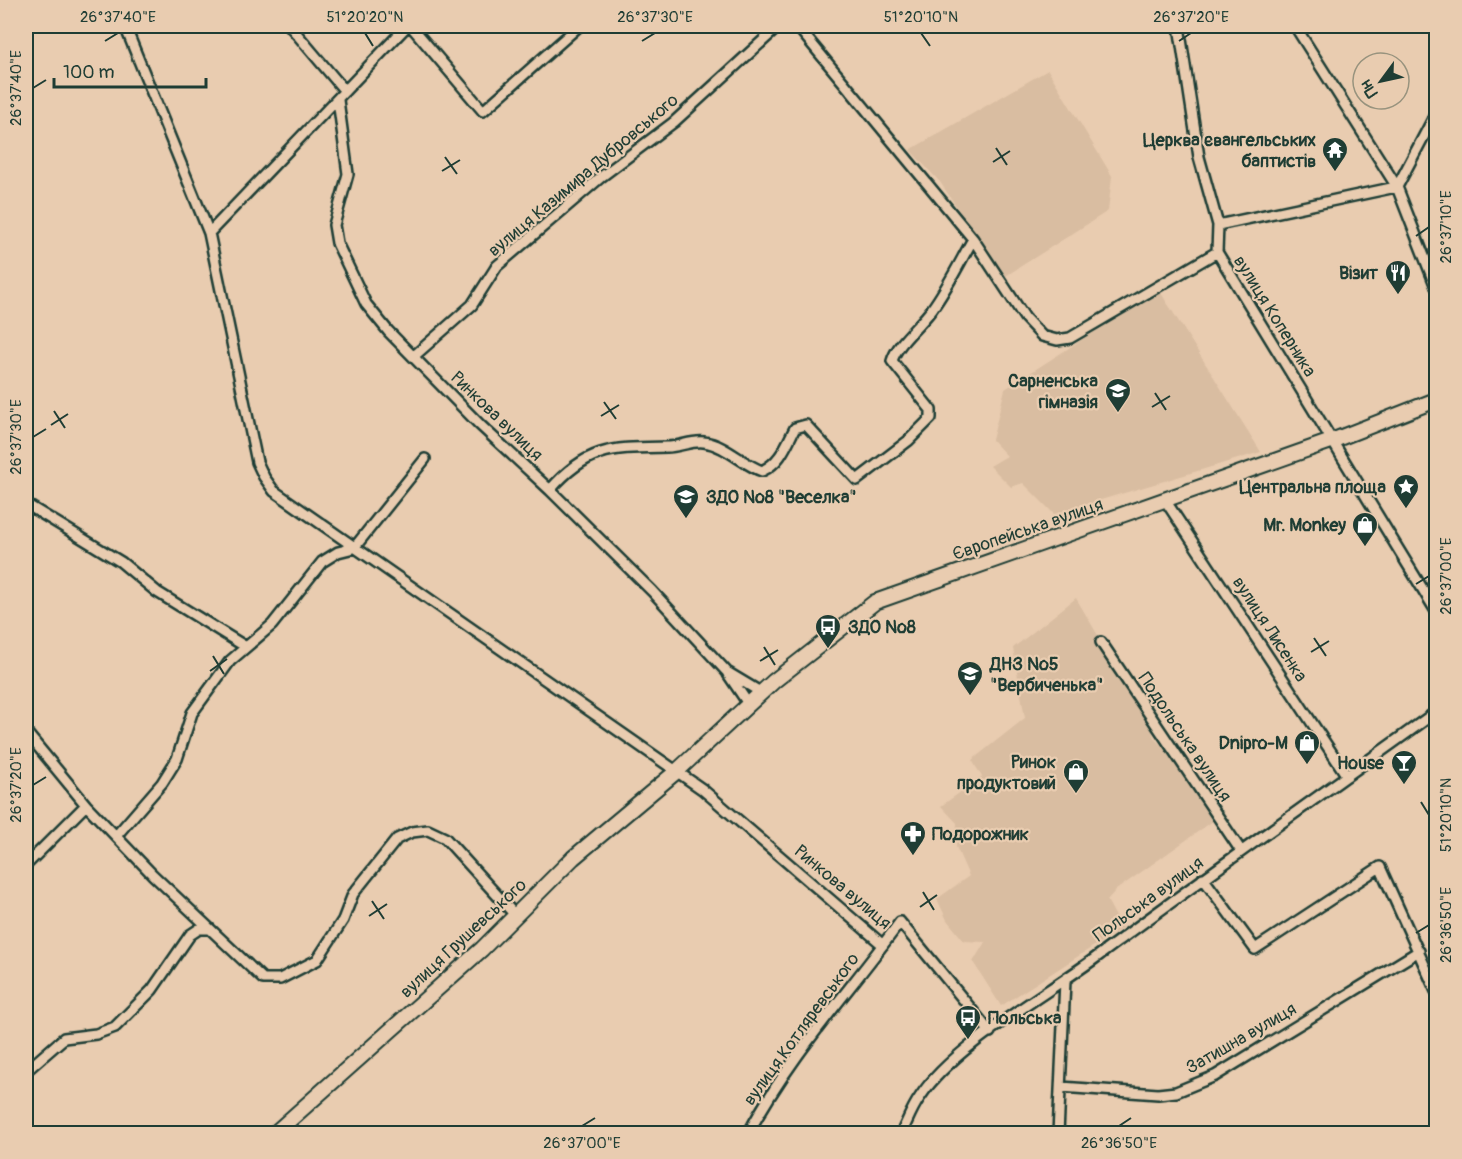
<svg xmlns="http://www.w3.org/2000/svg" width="1462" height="1159" font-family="Pangolin,sans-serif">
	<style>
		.built { fill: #d9bda1 }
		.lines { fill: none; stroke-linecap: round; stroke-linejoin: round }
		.minor-casing { stroke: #1f3d34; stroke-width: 14 }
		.secondary-casing { stroke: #1f3d34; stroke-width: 18 }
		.minor { stroke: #e9ccb0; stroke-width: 9 }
		.secondary { stroke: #e9ccb0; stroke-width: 14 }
		.ticks { fill: none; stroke: #1f3d34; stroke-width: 2 }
		.labels { text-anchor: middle; stroke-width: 4.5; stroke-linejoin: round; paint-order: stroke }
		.poi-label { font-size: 18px; font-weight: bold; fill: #1f3d34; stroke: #e9ccb0; text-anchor: end }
		.street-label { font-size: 18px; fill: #1f3d34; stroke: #e9ccb0 }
		.neatline { fill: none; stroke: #1f3d34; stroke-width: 2 }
		.ticks-label { font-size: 15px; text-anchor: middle; fill: #1f3d34 }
	</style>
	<rect width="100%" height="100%" fill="#e9ccb0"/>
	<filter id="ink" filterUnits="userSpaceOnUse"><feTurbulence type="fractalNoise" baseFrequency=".0167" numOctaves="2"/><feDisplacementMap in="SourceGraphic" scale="12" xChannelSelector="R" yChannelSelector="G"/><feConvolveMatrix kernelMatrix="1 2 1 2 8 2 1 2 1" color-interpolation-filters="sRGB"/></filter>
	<g filter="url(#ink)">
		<path class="built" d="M1048,70L1112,176L1108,211L1004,277L940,182L910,150Z
			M1159,290L1261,452L1054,514L1023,483L1011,487L990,466L1007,456L992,440L1005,389Z
			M1076,598L1110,656L1145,707L1154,738L1167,751L1213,821L1116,890L1107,900L1122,928L1001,1006L973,962L985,942L964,941L947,920L937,899L969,876L956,847L957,823L941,806L982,777L972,760L1025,718L1013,648Z"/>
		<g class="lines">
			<defs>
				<path id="minor" d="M125,26L209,233L257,462L264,477L274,491L702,789L883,945
					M290,26L345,91
					M411,26L483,111L579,26
					M797,26L973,239L1025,318L1042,336L1057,340L1070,338L1217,252
					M1179,26L1199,157L1218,225L1217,252L1436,611
					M1295,26L1397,187L1436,287
					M338,100L348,174L334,225L337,243L366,304L388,331L480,425L550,490L652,591L727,672L762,693
					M1397,187L1436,113
					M1218,225L1396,187
					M209,233L407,26
					M414,356L472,305L497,266L601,177L674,122L779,26
					M550,490C588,446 614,448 667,447C679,447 693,440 704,442C726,445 742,464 762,471C781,462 786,445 795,428L806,425L857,480L908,441L931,418V410L892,361C897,343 921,325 932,309C948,287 960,262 973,239
					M1165,500L1347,776
					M26,504L121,562L157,592L246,647
					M1101,642L1241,851
					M728,674L749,705
					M26,732L86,805L153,875L263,979H280L317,960L343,920L353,894L397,839L412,832L428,830L445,838L515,915
					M116,836L162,783L177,759L192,713L230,661L272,625L322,562L338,552L354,548L425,459
					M26,865L86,805
					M1203,878L1255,949L1380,867L1436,991
					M26,1071L64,1038L96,1034L115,1027L152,990L190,935L199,929H209
					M1061,1087L1158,1094L1176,1092L1215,1076L1419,951
					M748,1134C789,1056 849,992 900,922L990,1032
					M901,1134C907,1122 912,1108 920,1097C952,1047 1044,996 1094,959C1207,875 1322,794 1436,712
					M1058,1134L1065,981"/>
				<path id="secondary" d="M274,1134L482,949L573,858L677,771L774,681L875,602L1334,440L1436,400"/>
			</defs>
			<use href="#minor" class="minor-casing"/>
			<use href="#secondary" class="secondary-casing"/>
			<use href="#minor" class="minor"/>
			<use href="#secondary" class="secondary"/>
		</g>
	</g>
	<path class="ticks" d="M365,33L373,46M921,33L930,46M105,41L118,33M642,41L655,33M1179,41L1191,33M33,88L46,80M996,148L1007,165M445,157L457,174M993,162L1010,151M442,171L460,160M1416,236L1429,227M1155,393L1166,410M604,402L616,419M1152,407L1170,396M54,411L65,428M601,416L619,405M51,425L68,414M33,437L46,429M1416,584L1429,576M1314,638L1326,656M764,647L775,665M1311,652L1329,641M213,656L224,674M760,661L778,650M210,671L227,659M33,785L46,777M1421,802L1429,815M923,892L934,910M372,901L384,919M920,907L937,895M369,916L387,904M1416,933L1429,925M582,1126L595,1118M1119,1126L1131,1118"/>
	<defs>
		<symbol id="temple-pin" viewBox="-11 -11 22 30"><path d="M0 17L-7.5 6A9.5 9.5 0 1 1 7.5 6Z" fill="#1f3d34" stroke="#e9ccb0"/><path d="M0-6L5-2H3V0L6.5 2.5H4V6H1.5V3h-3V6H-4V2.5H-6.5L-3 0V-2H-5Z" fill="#fff"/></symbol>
		<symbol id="restaurant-pin" viewBox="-11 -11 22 30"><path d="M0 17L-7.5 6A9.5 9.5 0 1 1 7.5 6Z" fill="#1f3d34" stroke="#e9ccb0"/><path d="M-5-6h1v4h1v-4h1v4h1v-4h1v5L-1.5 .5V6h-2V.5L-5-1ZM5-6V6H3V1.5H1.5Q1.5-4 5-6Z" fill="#fff"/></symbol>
		<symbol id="school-pin" viewBox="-11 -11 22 30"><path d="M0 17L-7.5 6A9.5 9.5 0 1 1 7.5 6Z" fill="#1f3d34" stroke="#e9ccb0"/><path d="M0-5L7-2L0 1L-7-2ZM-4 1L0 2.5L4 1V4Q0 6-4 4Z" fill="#fff"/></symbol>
		<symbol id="sight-pin" viewBox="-11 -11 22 30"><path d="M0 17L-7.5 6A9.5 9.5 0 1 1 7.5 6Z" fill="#1f3d34" stroke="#e9ccb0"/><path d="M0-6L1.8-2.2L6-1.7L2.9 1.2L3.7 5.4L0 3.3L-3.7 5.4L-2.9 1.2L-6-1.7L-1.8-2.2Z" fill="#fff"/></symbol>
		<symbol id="shop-pin" viewBox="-11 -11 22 30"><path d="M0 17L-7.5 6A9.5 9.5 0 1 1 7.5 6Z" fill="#1f3d34" stroke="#e9ccb0"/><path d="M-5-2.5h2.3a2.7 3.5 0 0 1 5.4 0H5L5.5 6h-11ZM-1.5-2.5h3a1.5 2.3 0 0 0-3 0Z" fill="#fff"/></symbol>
		<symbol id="bus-pin" viewBox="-11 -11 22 30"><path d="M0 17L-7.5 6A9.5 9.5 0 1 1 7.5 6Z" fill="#1f3d34" stroke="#e9ccb0"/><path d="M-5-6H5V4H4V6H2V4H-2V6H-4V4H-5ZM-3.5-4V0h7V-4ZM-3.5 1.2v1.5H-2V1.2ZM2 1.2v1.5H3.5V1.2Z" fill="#fff"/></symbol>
		<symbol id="bar-pin" viewBox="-11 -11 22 30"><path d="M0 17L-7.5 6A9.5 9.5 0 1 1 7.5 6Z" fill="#1f3d34" stroke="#e9ccb0"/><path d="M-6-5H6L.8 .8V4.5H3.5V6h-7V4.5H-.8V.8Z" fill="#fff"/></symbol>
		<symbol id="pharmacy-pin" viewBox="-11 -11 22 30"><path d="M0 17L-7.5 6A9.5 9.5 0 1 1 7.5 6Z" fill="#1f3d34" stroke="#e9ccb0"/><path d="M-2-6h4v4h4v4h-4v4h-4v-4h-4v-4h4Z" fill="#fff"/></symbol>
	</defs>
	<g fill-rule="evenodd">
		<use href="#temple-pin" x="1320" y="135" width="30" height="40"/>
		<use href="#restaurant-pin" x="1383" y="258" width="30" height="40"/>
		<use href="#school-pin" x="1103" y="376" width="30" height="40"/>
		<use href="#sight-pin" x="1391" y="472" width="30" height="40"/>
		<use href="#school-pin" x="671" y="482" width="30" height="40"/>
		<use href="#shop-pin" x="1350" y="510" width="30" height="40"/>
		<use href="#bus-pin" x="813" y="612" width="30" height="40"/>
		<use href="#school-pin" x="955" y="659" width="30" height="40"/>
		<use href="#shop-pin" x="1292" y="728" width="30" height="40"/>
		<use href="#bar-pin" x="1389" y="748" width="30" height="40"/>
		<use href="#shop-pin" x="1061" y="757" width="30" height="40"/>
		<use href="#pharmacy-pin" x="898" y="819" width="30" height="40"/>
		<use href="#bus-pin" x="953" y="1003" width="30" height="40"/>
	</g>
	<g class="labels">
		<g class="poi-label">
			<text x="1316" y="146">Церква євангельських<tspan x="1316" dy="21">баптистів</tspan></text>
			<text x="1378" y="279">Візит</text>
			<text x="1098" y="387">Сарненська<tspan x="1098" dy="21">гімназія</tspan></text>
			<text x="1386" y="493">Центральна площа</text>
			<text x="706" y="503" text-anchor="start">ЗДО №8 "Веселка"</text>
			<text x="1346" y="531">Mr. Monkey</text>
			<text x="848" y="633" text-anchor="start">ЗДО №8</text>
			<text x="990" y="670" text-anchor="start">ДНЗ №5<tspan x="990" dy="21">"Вербиченька"</tspan></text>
			<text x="1288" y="749">Dnipro-M</text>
			<text x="1056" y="768">Ринок<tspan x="1056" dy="21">продуктовий</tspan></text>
			<text x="1384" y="769">House</text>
			<text x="932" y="840" text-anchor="start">Подорожник</text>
			<text x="988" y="1024" text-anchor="start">Польська</text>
		</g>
		<g class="street-label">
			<text transform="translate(583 175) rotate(-40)" y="6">вулиця Казимира Дубровського</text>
			<text transform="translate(1275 316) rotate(58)" y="6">вулиця Коперника</text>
			<text transform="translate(497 416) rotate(44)" y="6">Ринкова вулиця</text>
			<text transform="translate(1028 529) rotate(-19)" y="6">Європейська вулиця</text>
			<text transform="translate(1270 629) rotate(57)" y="6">вулиця Лисенка</text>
			<text transform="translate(1185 737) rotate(56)" y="6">Подольська вулиця</text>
			<text transform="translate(843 887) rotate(40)" y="6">Ринкова вулиця</text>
			<text transform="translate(1148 899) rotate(-36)" y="6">Польська вулиця</text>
			<text transform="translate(463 938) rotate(-43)" y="6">вулиця Грушевського</text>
			<text transform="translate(801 1029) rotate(-54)" y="6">вулиця Котляревського</text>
			<text transform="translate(1241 1038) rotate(-30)" y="6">Затишна вулиця</text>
		</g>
	</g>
	<rect width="1462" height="1159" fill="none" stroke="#e9ccb0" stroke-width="66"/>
	<g transform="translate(1381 81) rotate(237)"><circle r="28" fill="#e9ccb0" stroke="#98937e" stroke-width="1.5"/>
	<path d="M0-4.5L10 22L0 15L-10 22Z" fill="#1f3d34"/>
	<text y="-9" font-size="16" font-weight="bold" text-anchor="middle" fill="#1f3d34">Пн</text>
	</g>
	<path d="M54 78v9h152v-9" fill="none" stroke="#1f3d34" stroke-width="3"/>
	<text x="63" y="78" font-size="18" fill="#1f3d34" stroke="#e9ccb0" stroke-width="4.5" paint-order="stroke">100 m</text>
	<rect x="33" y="33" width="1396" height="1093" class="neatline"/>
	<g class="ticks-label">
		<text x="118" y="22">26°37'40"E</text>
		<text x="365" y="22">51°20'20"N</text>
		<text x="655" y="22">26°37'30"E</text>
		<text x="921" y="22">51°20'10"N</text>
		<text x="1191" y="22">26°37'20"E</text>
		<text transform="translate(16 88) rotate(-90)" y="5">26°37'40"E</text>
		<text transform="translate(1446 227) rotate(-90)" y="5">26°37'10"E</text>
		<text transform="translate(16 437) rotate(-90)" y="5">26°37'30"E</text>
		<text transform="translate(1446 576) rotate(-90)" y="5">26°37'00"E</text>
		<text transform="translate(16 785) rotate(-90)" y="5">26°37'20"E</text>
		<text transform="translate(1446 815) rotate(-90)" y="5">51°20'10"N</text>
		<text transform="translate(1446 925) rotate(-90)" y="5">26°36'50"E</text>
		<text x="582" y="1148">26°37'00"E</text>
		<text x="1119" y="1148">26°36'50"E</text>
	</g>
</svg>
